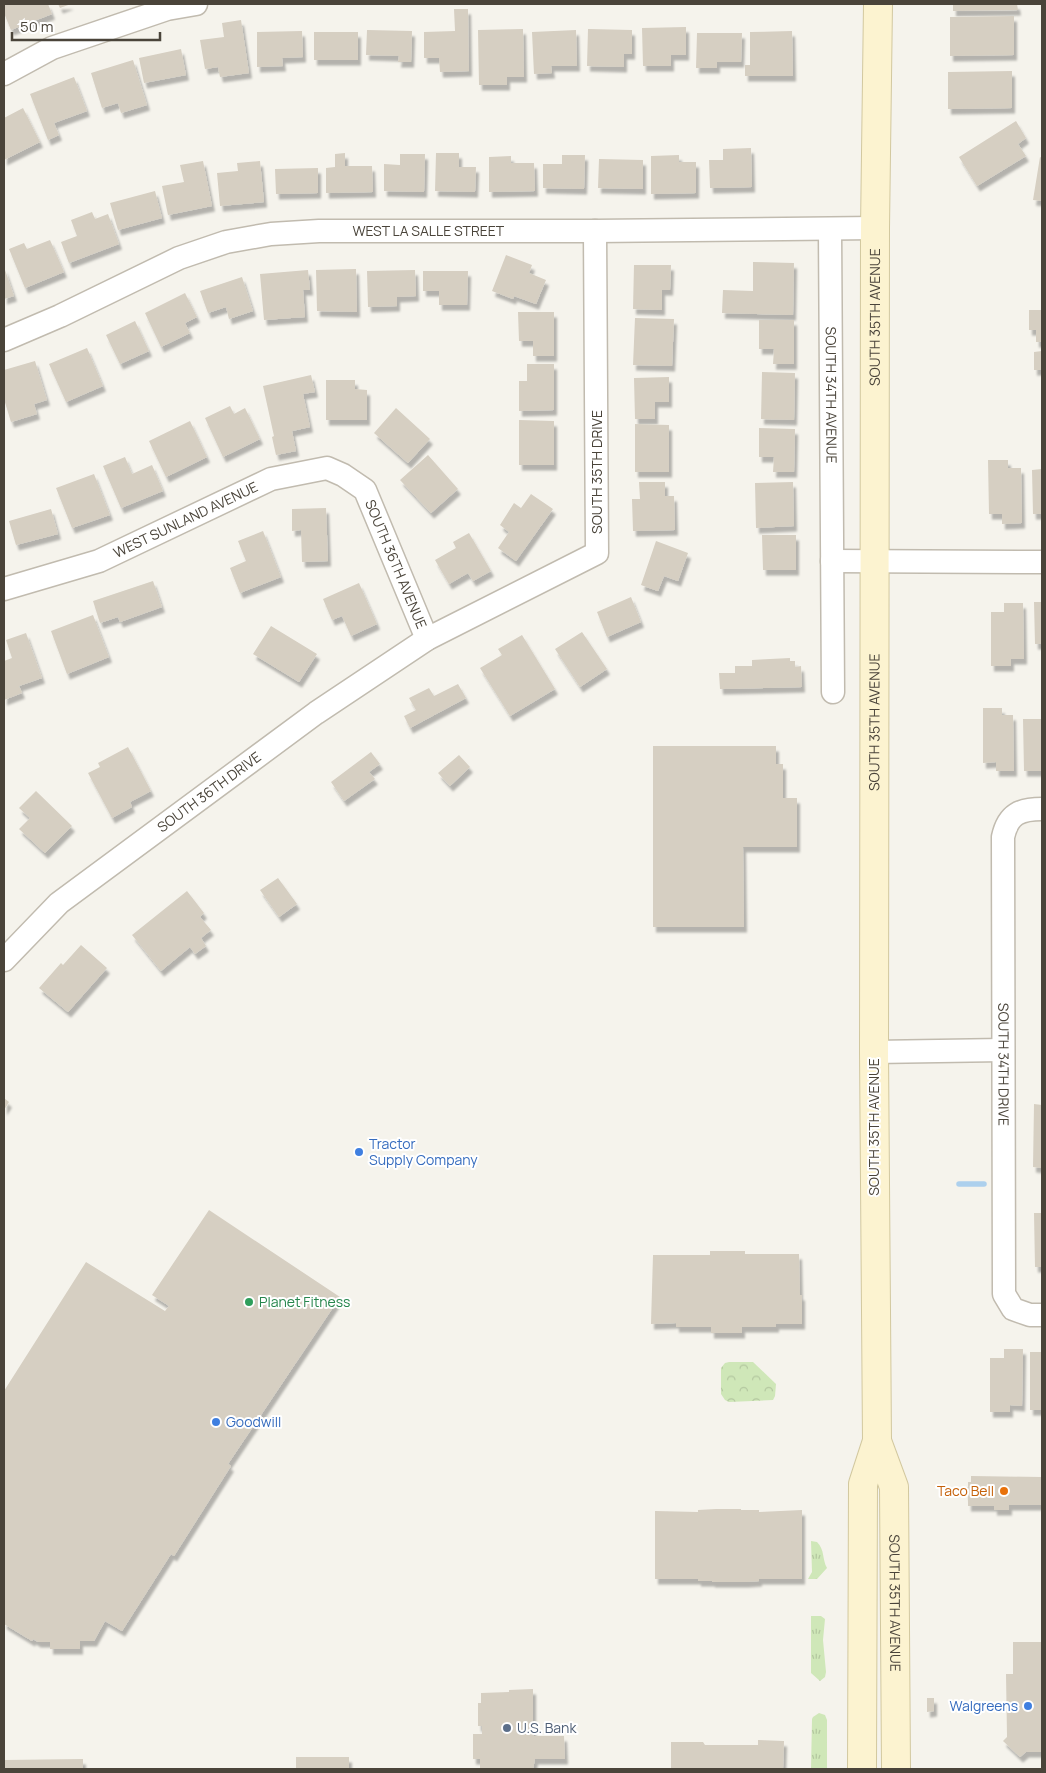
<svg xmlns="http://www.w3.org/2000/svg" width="1046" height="1773" font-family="Manrope,sans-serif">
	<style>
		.grass { fill: url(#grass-tufts) }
		.park { fill: url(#park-crowns) }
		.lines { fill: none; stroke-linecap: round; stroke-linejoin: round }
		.stream { stroke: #add0ed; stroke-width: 5.5 }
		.building { fill: #d6cfc2; filter: url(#shadow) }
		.street-casing { stroke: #c1bbaf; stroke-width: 25 }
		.secondary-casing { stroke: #d2c89f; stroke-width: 30 }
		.street { stroke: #fff; stroke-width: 22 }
		.secondary { stroke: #fcf3d0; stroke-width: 28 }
		.shop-dot { fill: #3f7fe0; stroke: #fff; stroke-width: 2 }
		.leisure-dot { fill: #2e9e5b; stroke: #fff; stroke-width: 2 }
		.food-dot { fill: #e8710a; stroke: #fff; stroke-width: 2 }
		.service-dot { fill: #5c6f8a; stroke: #fff; stroke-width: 2 }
		.labels { text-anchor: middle; stroke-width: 4; stroke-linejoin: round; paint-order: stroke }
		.street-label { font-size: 14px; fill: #4a443a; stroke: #fff }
		.shop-label { font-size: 14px; fill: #366cbe; stroke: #fff; text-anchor: start }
		.leisure-label { font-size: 14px; fill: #27864d; stroke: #fff; text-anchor: start }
		.food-label { font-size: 14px; fill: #c56008; stroke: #fff; text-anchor: end }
		.service-label { font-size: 14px; fill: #4e5e75; stroke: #fff; text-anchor: start }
	</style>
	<defs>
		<pattern id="grass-tufts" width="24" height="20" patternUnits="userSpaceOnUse" patternTransform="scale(1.25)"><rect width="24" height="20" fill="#cfe7b8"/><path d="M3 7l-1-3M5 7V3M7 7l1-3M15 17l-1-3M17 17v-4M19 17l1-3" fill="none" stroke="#b3c79f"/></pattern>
		<pattern id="park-crowns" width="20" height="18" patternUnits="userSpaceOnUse" patternTransform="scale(1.25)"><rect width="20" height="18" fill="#cfe7b8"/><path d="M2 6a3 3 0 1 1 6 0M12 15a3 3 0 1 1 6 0" fill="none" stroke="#b3c79f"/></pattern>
		<filter id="shadow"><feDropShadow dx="3" dy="5.5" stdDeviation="1" flood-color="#0004"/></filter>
	</defs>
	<rect width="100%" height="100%" fill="#f5f3ec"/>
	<path class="grass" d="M811,1541L817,1542C825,1550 822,1559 827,1568L817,1579H808L812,1572Z
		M811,1616H821L825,1619L823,1640L826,1672L825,1677L820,1681L811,1673Z
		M819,1713L825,1715L827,1720V1769H811L812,1719L813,1717Z"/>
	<path class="park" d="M729,1362H753L776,1384L775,1396L773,1400L729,1402L725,1400L721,1394V1368L725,1363Z"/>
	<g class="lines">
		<path class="stream" d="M959,1184H984"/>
	</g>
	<path class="building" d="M4,4H48L52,14L11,30L4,13Z
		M58,4H71L60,8Z
		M953,4H1017L1018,10L953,11Z
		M454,9H468L469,71L440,72L439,58H424V32L455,31Z
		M1014,16V55L950,56V17Z
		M241,20L249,73L220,77L218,67L205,69L200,40L224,37L222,23Z
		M686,27V55H671V66H643L642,28Z
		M523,29L524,77H507V85H479L478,30Z
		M588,29L632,30V54H624V67L587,66Z
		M367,30L412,31L411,62H398L399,56L366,55Z
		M576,30L577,66H551L552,73L534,74L532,32Z
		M302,31L303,57L282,58L283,66L257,67V32Z
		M792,31L793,76H745V65H750V32Z
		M314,32H358V60H314Z
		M697,33H742L741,62H717V68H696Z
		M181,49L186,75L144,83L139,58Z
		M133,60L147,105L121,113L118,103L102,108L91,73Z
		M1012,71V108L948,109V72Z
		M74,77L87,111L54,123L59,135L48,140L30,94Z
		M23,108L40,142L4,160V118Z
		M1016,121L1026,138L1018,144L1026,156L977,186L959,157Z
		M751,148L752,187L710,188L709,160H723V149Z
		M345,153V166H372L373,192L326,193V168L335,167V154Z
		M436,153H459V167H476L475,192L435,191Z
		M400,154H425L424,192L384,191V164L400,165Z
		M562,155H585L584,189L543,188V164H562Z
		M679,155V162H696V193L651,194V156Z
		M511,156V163H534L535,191L489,192V157Z
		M1040,157L1042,158V201L1033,200Z
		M599,159L643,160V189L598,188Z
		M203,161L212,206L168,215L162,186L184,182L180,165Z
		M260,161L264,202L220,206L217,173L238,171L237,163Z
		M318,168V193L276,194L275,169Z
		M155,191L162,218L118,230L110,203Z
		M92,212L95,219L108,214L119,244L69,263L61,242L77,236L71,220Z
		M50,240L64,272L25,288L9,249L24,243L27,249Z
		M506,255L532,265L529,273L546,280L536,304L514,296L513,299L492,291Z
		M753,262L794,263L793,315L722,313L723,290L753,291Z
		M634,265H671L670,290H662V310L633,309Z
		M4,267L14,296L4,299Z
		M356,269L357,312L317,311L316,270Z
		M308,270L310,290H303L305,317L264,320L260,274Z
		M415,270L416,296L397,297V306L368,307L367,271Z
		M423,271H468L467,305H439V291H423Z
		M242,277L253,311L229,319L226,307L208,313L200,291Z
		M185,293L197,317L185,323L190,333L161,347L145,313Z
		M1029,310H1042V342H1036V330H1029Z
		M518,312H554V356H533V341H519Z
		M635,318L674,319L672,366L633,365Z
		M759,320H794V364H773L774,349H759Z
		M135,321L149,351L120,364L106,335Z
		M87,348L103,386L66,402L49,364Z
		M1042,351V370H1034V352Z
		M35,361L47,400L34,404L37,414L11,422L4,399V370Z
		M527,364H554V410L519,411V381H527Z
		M762,372L795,373L794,420L761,419Z
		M311,375L315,392L303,394L310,427L292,431L296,451L276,455L272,437L274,436L263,386Z
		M669,377V402H655V419H635L634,378Z
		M326,380H355V389L367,390V420H326Z
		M230,406L234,414L245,408L260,439L223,457L205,418Z
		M396,408L430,439L408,463L374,433Z
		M519,420L554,421V465H519Z
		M190,421L207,457L166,477L149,441Z
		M635,424L669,425V472H635Z
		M759,428L795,429L794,472H773L774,457H759Z
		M428,455L458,489L431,513L400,480Z
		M125,457L132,474L152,465L163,491L121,508L103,466Z
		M988,460H1008V468H1021L1022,523L1002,524V514H989Z
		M1042,469V514H1033L1032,470Z
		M94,474L110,515L72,528L56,488Z
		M639,482H665V496H674L675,530L633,531L632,499H640Z
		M793,482L794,526L756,528L755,483Z
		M531,494L553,509L516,561L498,548L509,532L500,525L514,503L521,508Z
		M326,508L328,561L302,562L301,530L292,531V509Z
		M51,509L58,534L16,545L9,521Z
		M263,531L281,577L240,593L230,568L246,561L238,541Z
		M469,533L491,571L473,581L468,573L449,584L435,560L456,548L453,542Z
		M762,535H796V570H763Z
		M656,541L688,553L678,581L664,576L658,591L641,585Z
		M153,581L162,607L120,622L118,617L100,623L93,601Z
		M359,583L377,624L351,636L342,616L332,620L323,599Z
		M631,597L641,622L607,637L597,612Z
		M1034,602H1042V644H1035Z
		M1004,603H1023L1024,659H1011V666H991V612H1004Z
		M93,615L109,657L67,674L51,631Z
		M271,626L317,654L299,682L253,654Z
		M582,632L607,669L580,687L555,649Z
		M26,633L42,678L19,686L22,693L4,700V661L12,658L6,640Z
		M522,635L555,689L510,716L480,668L502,655L498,649Z
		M790,658V661H795V667L801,666L802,687L720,689L719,673H735V666H752V660Z
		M458,684L466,698L410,728L404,716L416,710L409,698L429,688L434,696Z
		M983,708H1002V715H1013L1014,771H996V762L983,763Z
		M1023,719H1042V771H1024Z
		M653,746H776V764H783V798H797V847H743L744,927H653Z
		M128,747L151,791L130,802L132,807L112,818L88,773L100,767L98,763Z
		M371,752L380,764L369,772L375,779L344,801L331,782Z
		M459,755L470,767L450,786L438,773Z
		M36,791L72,826L45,853L19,829L30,818L19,808Z
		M278,878L297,904L279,917L260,890Z
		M187,891L204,913L200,917L211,930L201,938L206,946L195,954L190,947L161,971L132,935Z
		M81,945L107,968L68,1012L39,988L61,963L63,965Z
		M4,1098L9,1102L4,1110Z
		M1034,1104L1042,1105V1168L1033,1167Z
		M209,1210L340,1297L228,1464L231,1466L174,1556L171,1554L122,1631L105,1621L94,1641H80V1649H50V1642H38L33,1639L32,1641L4,1624V1391L86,1262L165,1311L169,1306L152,1295Z
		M1034,1213H1042V1267H1035Z
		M710,1251H745V1254H799L800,1295H802V1324H776V1327H742V1333H711V1327H676V1323L651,1324L653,1255H710Z
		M1004,1349H1023L1022,1406L1010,1405V1412H990V1358H1004Z
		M1030,1352H1042V1410H1030Z
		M971,1476L1042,1477V1505H1009V1510H994V1506H968V1495H966V1487H968V1482H971Z
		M716,1509H741V1510H759V1512L802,1510V1579H759V1581L745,1582H712V1581H698V1579H655V1511L698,1512V1510Z
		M1013,1642H1042V1752H1026L1020,1757L1003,1741L1007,1737L1006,1674H1013Z
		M533,1689V1731H534V1736H564L565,1759H535L533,1769H480V1759H473V1734H482V1726H478V1703H481V1693L509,1692V1690Z
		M927,1698H934V1711L927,1712Z
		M758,1740L784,1741L783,1769H671V1742H703L705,1745H758Z
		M296,1757H349V1769H296Z
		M83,1759V1769H4V1760Z"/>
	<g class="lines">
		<defs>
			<g id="street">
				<path d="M4,74L52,48L167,9L196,4"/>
				<path id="s1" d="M830,229L833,692"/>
				<path id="s2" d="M4,340L60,316L179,258L226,242L271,234L319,231H595L875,228"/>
				<path d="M832,561L1042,562"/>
				<path id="s3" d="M4,589L99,561L271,479L327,468L343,475L365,490L427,639"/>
				<path id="s4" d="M1042,809C1020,809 1008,814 1003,837L1004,1294L1013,1309L1030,1315H1042"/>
				<path id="s5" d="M4,960L59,903L316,713L427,639L597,553L595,231"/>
				<path d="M874,1052L1003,1050"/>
			</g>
			<g id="secondary">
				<path id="s6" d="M877,1441L894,1487L896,1769"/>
				<path id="s7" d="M862,1769L863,1484L877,1441L874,1052L875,228L878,4"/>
			</g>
		</defs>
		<use href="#street" class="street-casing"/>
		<use href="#secondary" class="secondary-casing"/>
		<use href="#street" class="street"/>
		<use href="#secondary" class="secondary"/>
	</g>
	<g class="shop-dot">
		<circle cx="359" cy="1152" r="5"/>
		<circle cx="216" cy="1422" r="5"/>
		<circle cx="1028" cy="1706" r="5"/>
	</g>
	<circle class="leisure-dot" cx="249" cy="1302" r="5"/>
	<circle class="food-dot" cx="1004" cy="1491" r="5"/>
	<circle class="service-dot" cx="507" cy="1728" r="5"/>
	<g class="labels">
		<g class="street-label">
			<text dy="5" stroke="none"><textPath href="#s2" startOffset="446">WEST LA SALLE STREET</textPath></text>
			<text dy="5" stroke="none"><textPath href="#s7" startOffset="1454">SOUTH 35TH AVENUE</textPath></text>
			<text dy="5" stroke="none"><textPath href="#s1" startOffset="166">SOUTH 34TH AVENUE</textPath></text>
			<text transform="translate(597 472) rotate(-90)" y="5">SOUTH 35TH DRIVE</text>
			<text dy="5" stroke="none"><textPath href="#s3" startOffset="195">WEST SUNLAND AVENUE</textPath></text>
			<text dy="5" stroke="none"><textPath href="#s3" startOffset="471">SOUTH 36TH AVENUE</textPath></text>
			<text dy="5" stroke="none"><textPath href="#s7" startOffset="1049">SOUTH 35TH AVENUE</textPath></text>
			<text dy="5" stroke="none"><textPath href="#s5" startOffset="266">SOUTH 36TH DRIVE</textPath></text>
			<text dy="5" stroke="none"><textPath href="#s4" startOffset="281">SOUTH 34TH DRIVE</textPath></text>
			<text transform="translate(874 1127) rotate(-90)" y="5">SOUTH 35TH AVENUE</text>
			<text dy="5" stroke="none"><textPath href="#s6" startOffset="165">SOUTH 35TH AVENUE</textPath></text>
		</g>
		<g class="shop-label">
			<text x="369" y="1149">Tractor<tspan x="369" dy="16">Supply Company</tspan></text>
			<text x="226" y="1427">Goodwill</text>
			<text x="1018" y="1711" text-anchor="end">Walgreens</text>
		</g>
		<g class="leisure-label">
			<text x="259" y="1307">Planet Fitness</text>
		</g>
		<g class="food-label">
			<text x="994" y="1496">Taco Bell</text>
		</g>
		<g class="service-label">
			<text x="517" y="1733">U.S. Bank</text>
		</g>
	</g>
	<rect width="1046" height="1773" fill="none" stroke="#4a443a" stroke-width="10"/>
	<path d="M12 32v8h148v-8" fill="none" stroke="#4a443a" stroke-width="2.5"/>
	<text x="20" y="32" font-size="15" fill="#4a443a" stroke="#ffffff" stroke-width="4" paint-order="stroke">50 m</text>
</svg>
